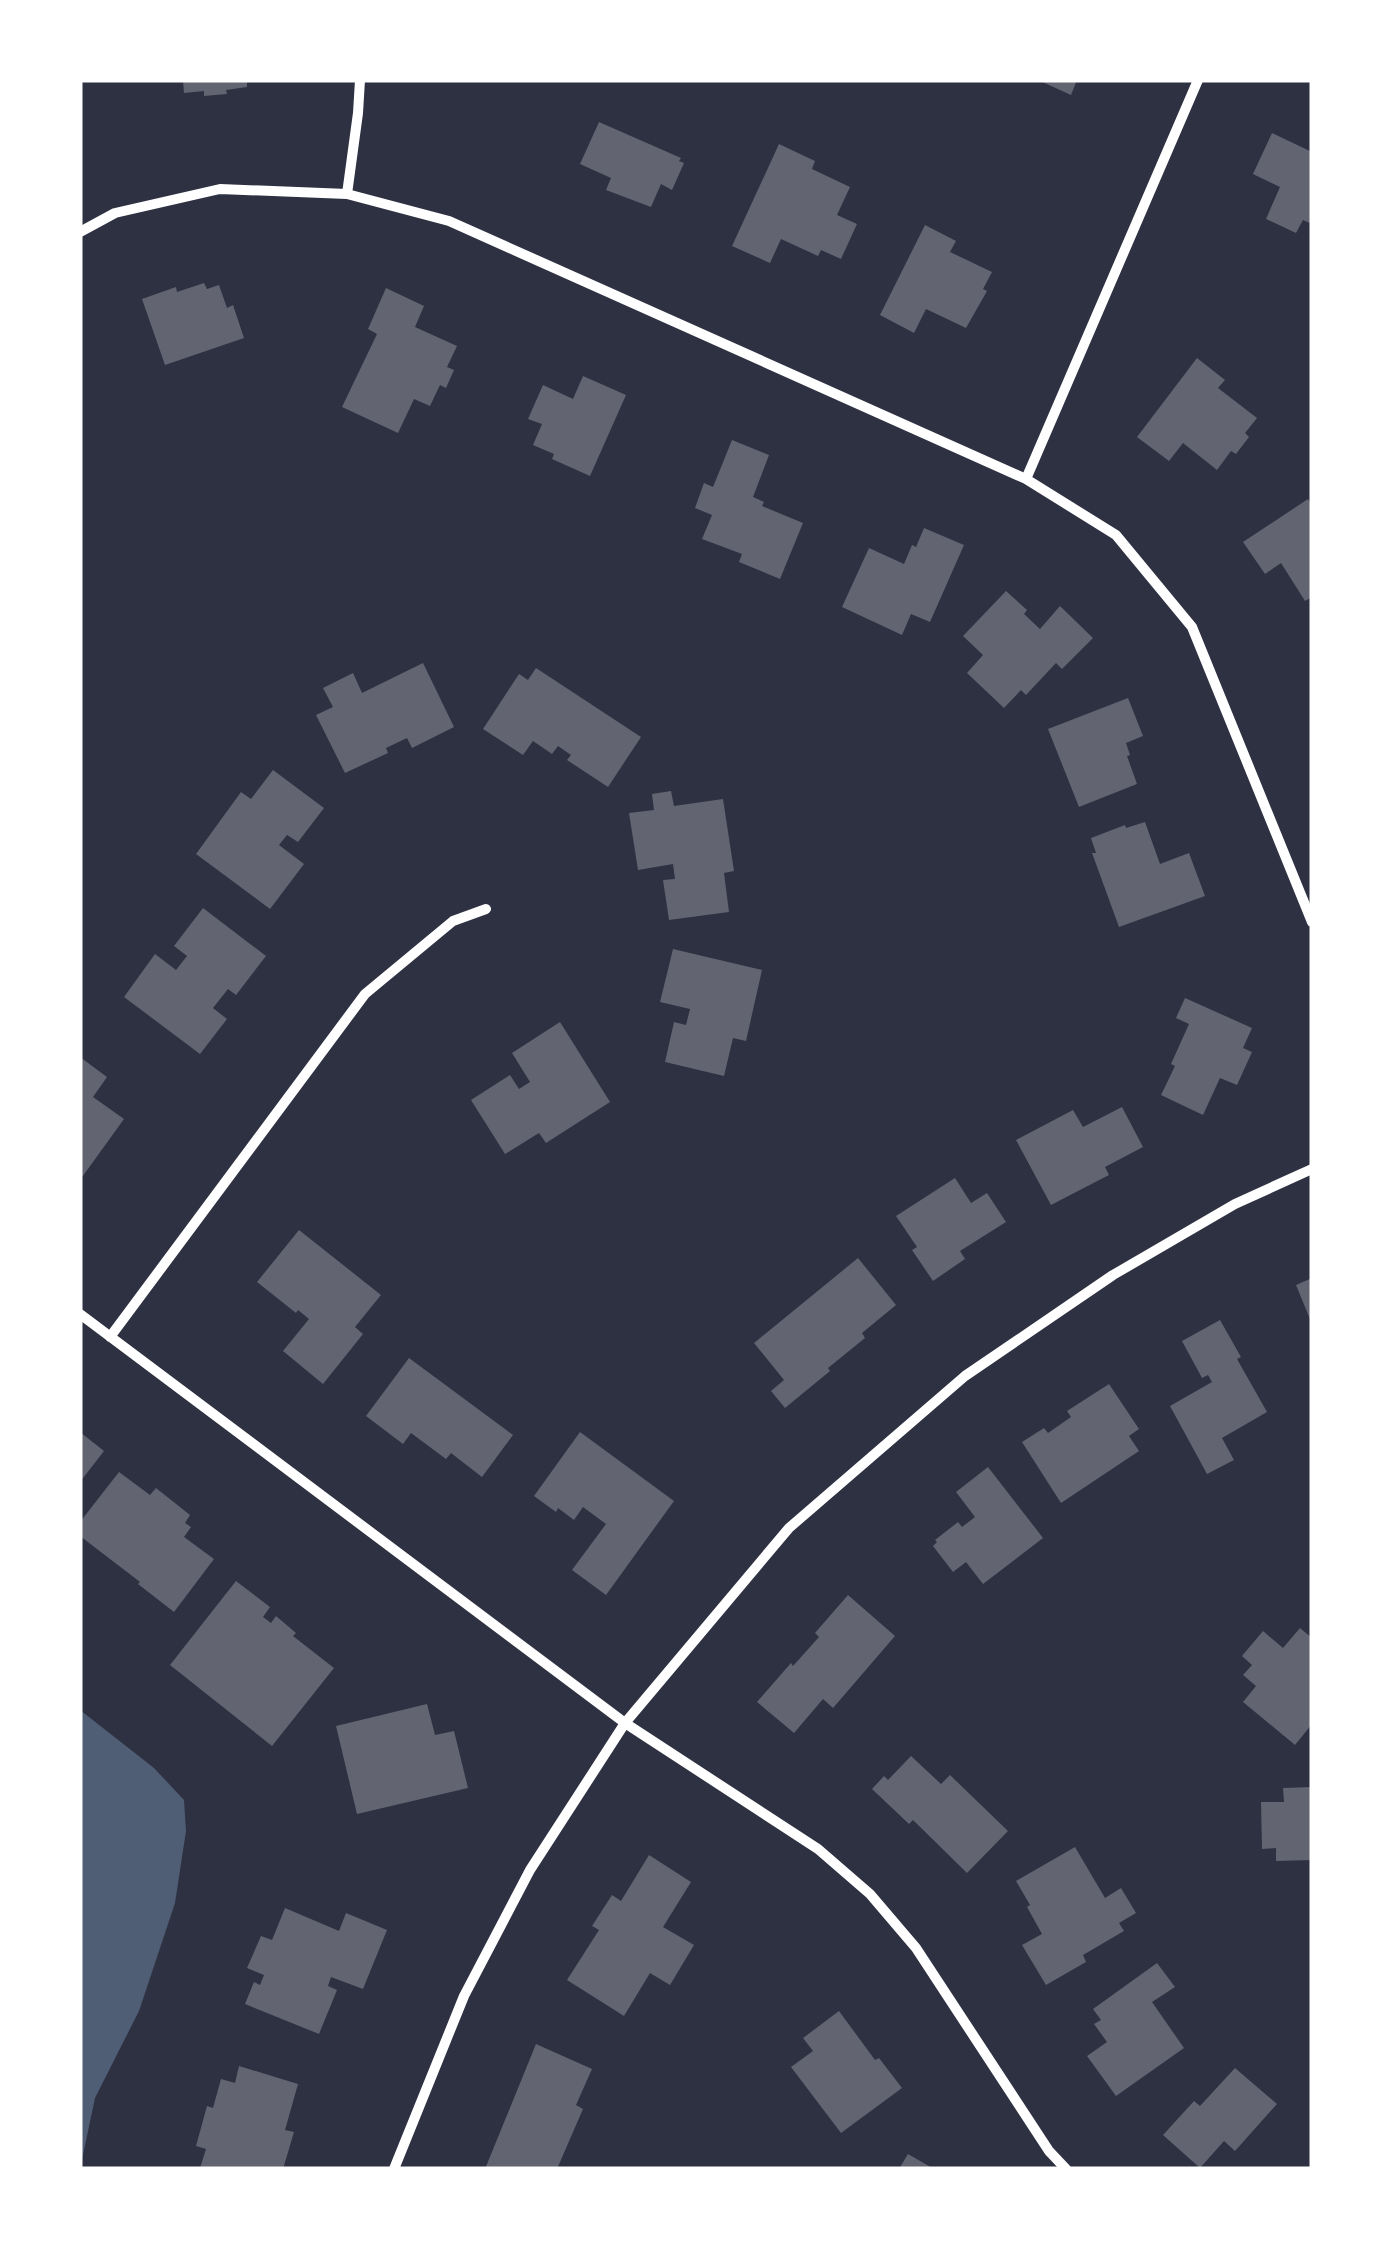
<svg xmlns="http://www.w3.org/2000/svg" width="1392" height="2249" font-family="Inter,sans-serif">
	<style>
		.water { fill: #4f5d75 }
		.building { fill: #626471 }
		.lines { fill: none; stroke-linecap: round; stroke-linejoin: round }
		.minor { stroke: #fff; stroke-width: 10 }
	</style>
	<rect width="100%" height="100%" fill="#2d3142"/>
	<path class="water" d="M80,1710L154,1768L184,1800L186,1831L175,1903L139,2011L95,2098L80,2169Z"/>
	<path class="building" d="M183,80H247V87L226,90L227,94L204,96V91L184,93Z
		M1038,80H1077L1071,95Z
		M599,122L681,158L679,161L684,163L672,190L661,184L651,207L606,190L611,178L580,164Z
		M1272,133L1312,152V224L1303,220L1296,233L1266,219L1280,187L1253,174Z
		M779,144L815,161L812,169L850,187L837,215L857,224L841,259L821,250L818,256L781,239L770,263L732,246Z
		M925,225L956,241L950,252L992,272L983,289L987,291L966,328L926,309L914,333L880,315Z
		M204,283L207,289L219,285L227,308L233,305L244,338L165,365L142,299L176,287L177,292Z
		M386,288L424,306L415,327L457,346L447,367L454,370L446,388L440,385L430,406L414,399L398,433L342,407L377,334L368,329Z
		M1197,358L1225,380L1218,388L1257,418L1245,433L1249,437L1236,454L1231,451L1217,470L1183,443L1169,461L1137,437Z
		M583,376L626,395L590,476L552,459L554,454L533,445L542,424L528,419L543,385L573,399Z
		M732,440L769,455L753,497L764,502L762,506L803,523L780,579L739,562L742,554L702,539L712,515L695,508L704,483L713,487Z
		M1308,499L1312,505V597L1305,601L1281,563L1265,574L1243,542Z
		M924,528L964,545L930,622L911,614L902,635L842,607L869,548L904,564L912,545L916,547Z
		M1006,591L1027,610L1024,614L1040,629L1060,606L1093,638L1062,669L1056,663L1026,695L1021,690L1004,708L967,673L983,655L963,636Z
		M423,663L454,727L412,748L407,738L386,748L388,753L345,773L316,715L333,707L323,688L353,673L362,693Z
		M536,668L641,737L608,787L567,760L571,755L558,746L552,754L533,741L523,755L483,729L519,674L528,680Z
		M1128,698L1143,736L1126,743L1130,755L1127,756L1137,784L1079,807L1048,729Z
		M273,770L324,808L298,842L287,835L279,845L304,864L270,909L196,854L241,792L251,799Z
		M671,791L674,806L723,799L734,871L724,873L729,912L669,920L663,880L675,879L673,864L638,870L629,813L654,810L652,794Z
		M1145,822L1160,864L1189,853L1205,896L1119,927L1092,853H1096L1091,838L1125,825L1126,828Z
		M203,908L266,956L236,995L228,989L213,1008L227,1019L200,1054L124,997L155,954L176,970L187,956L174,946Z
		M673,949L762,970L746,1041L733,1038L724,1076L665,1062L674,1022L686,1025L690,1009L660,1002Z
		M1185,998L1252,1028L1243,1048L1252,1052L1237,1085L1220,1078L1203,1115L1161,1095L1175,1066L1171,1064L1189,1024L1176,1018Z
		M560,1022L610,1102L546,1143L539,1133L505,1154L471,1100L510,1075L519,1089L530,1082L512,1053Z
		M80,1057L107,1077L93,1097L124,1119L80,1180Z
		M1122,1107L1143,1147L1105,1167L1109,1175L1051,1205L1016,1140L1073,1110L1083,1127Z
		M955,1178L971,1203L987,1193L1006,1222L960,1251L965,1259L933,1281L912,1250L917,1247L896,1216Z
		M299,1230L381,1295L355,1327L363,1334L323,1384L283,1351L309,1319L298,1310L296,1313L257,1282Z
		M858,1258L896,1305L862,1333L865,1338L828,1368L830,1371L785,1408L771,1391L784,1380L754,1343Z
		M1312,1278V1324L1296,1285Z
		M1220,1320L1241,1357L1237,1359L1267,1412L1222,1438L1234,1460L1207,1474L1170,1406L1212,1382L1208,1375L1202,1378L1182,1341Z
		M409,1358L513,1435L482,1477L451,1453L446,1459L411,1433L403,1444L366,1416Z
		M1109,1384L1139,1429L1129,1436L1139,1451L1061,1503L1022,1442L1044,1428L1048,1433L1071,1417L1067,1411Z
		M80,1432L104,1451L80,1482Z
		M580,1432L674,1501L606,1595L572,1570L606,1524L583,1507L574,1520L558,1508L556,1512L534,1496Z
		M988,1467L1043,1538L983,1584L966,1562L953,1572L933,1546L937,1542L935,1540L958,1522L962,1527L975,1517L956,1492Z
		M119,1472L150,1495L156,1488L190,1515L185,1523L191,1527L184,1537L214,1559L174,1612L138,1584L140,1582L80,1536V1522Z
		M236,1581L270,1607L263,1617L271,1623L276,1616L296,1633L293,1636L334,1668L272,1746L170,1665Z
		M848,1595L895,1636L833,1708L823,1699L794,1733L757,1702L791,1663L793,1666L819,1637L815,1633Z
		M1300,1628L1312,1638V1724L1295,1745L1243,1702L1256,1686L1243,1675L1252,1665L1242,1656L1263,1631L1283,1648Z
		M427,1704L435,1735L454,1731L468,1788L357,1814L336,1726Z
		M911,1756L941,1784L950,1775L1008,1831L967,1873L913,1820L909,1824L872,1789L884,1776L888,1780Z
		M1312,1787V1860L1276,1861V1848L1262,1849L1261,1802H1284L1283,1788Z
		M1075,1847L1105,1898L1121,1888L1136,1913L1119,1923L1124,1931L1083,1955L1086,1962L1046,1985L1022,1945L1042,1934L1027,1907L1030,1905L1016,1881Z
		M649,1855L691,1882L663,1927L694,1945L670,1985L650,1973L624,2016L567,1980L599,1930L592,1926L612,1895L621,1901Z
		M285,1908L339,1931L346,1913L387,1930L363,1989L331,1977L328,1986L337,1990L319,2034L245,2004L254,1982L260,1985L264,1975L247,1968L261,1936L272,1940Z
		M1157,1963L1175,1987L1152,2002L1184,2048L1116,2096L1087,2056L1107,2042L1094,2024L1101,2020L1093,2009Z
		M839,2011L875,2060L879,2058L902,2088L841,2133L791,2067L813,2051L803,2038Z
		M536,2044L592,2069L576,2105L583,2109L557,2169L536,2167V2169H485Z
		M239,2066L298,2084L285,2130L294,2132L283,2169L200,2168L206,2149L196,2146L207,2106L213,2108L221,2079L235,2083Z
		M1235,2068L1277,2104L1235,2151L1224,2141L1200,2168L1163,2135L1194,2101L1200,2106Z
		M908,2154L934,2169H899Z"/>
	<g class="lines">
		<path class="minor" d="M347,194L358,113L360,80
			M80,232L115,213L220,189L347,194L449,221L1026,479L1116,535L1192,627L1312,922
			M1026,479L1198,80
			M80,1314L625,1723L818,1849L870,1894L916,1948L1049,2151L1066,2169
			M110,1337L365,994L453,921L486,909
			M394,2169L464,1996L530,1870L625,1723L789,1528L965,1376L1113,1275L1235,1204L1312,1169"/>
	</g>
	<rect width="1392" height="2249" fill="none" stroke="#ffffff" stroke-width="165"/>
</svg>
